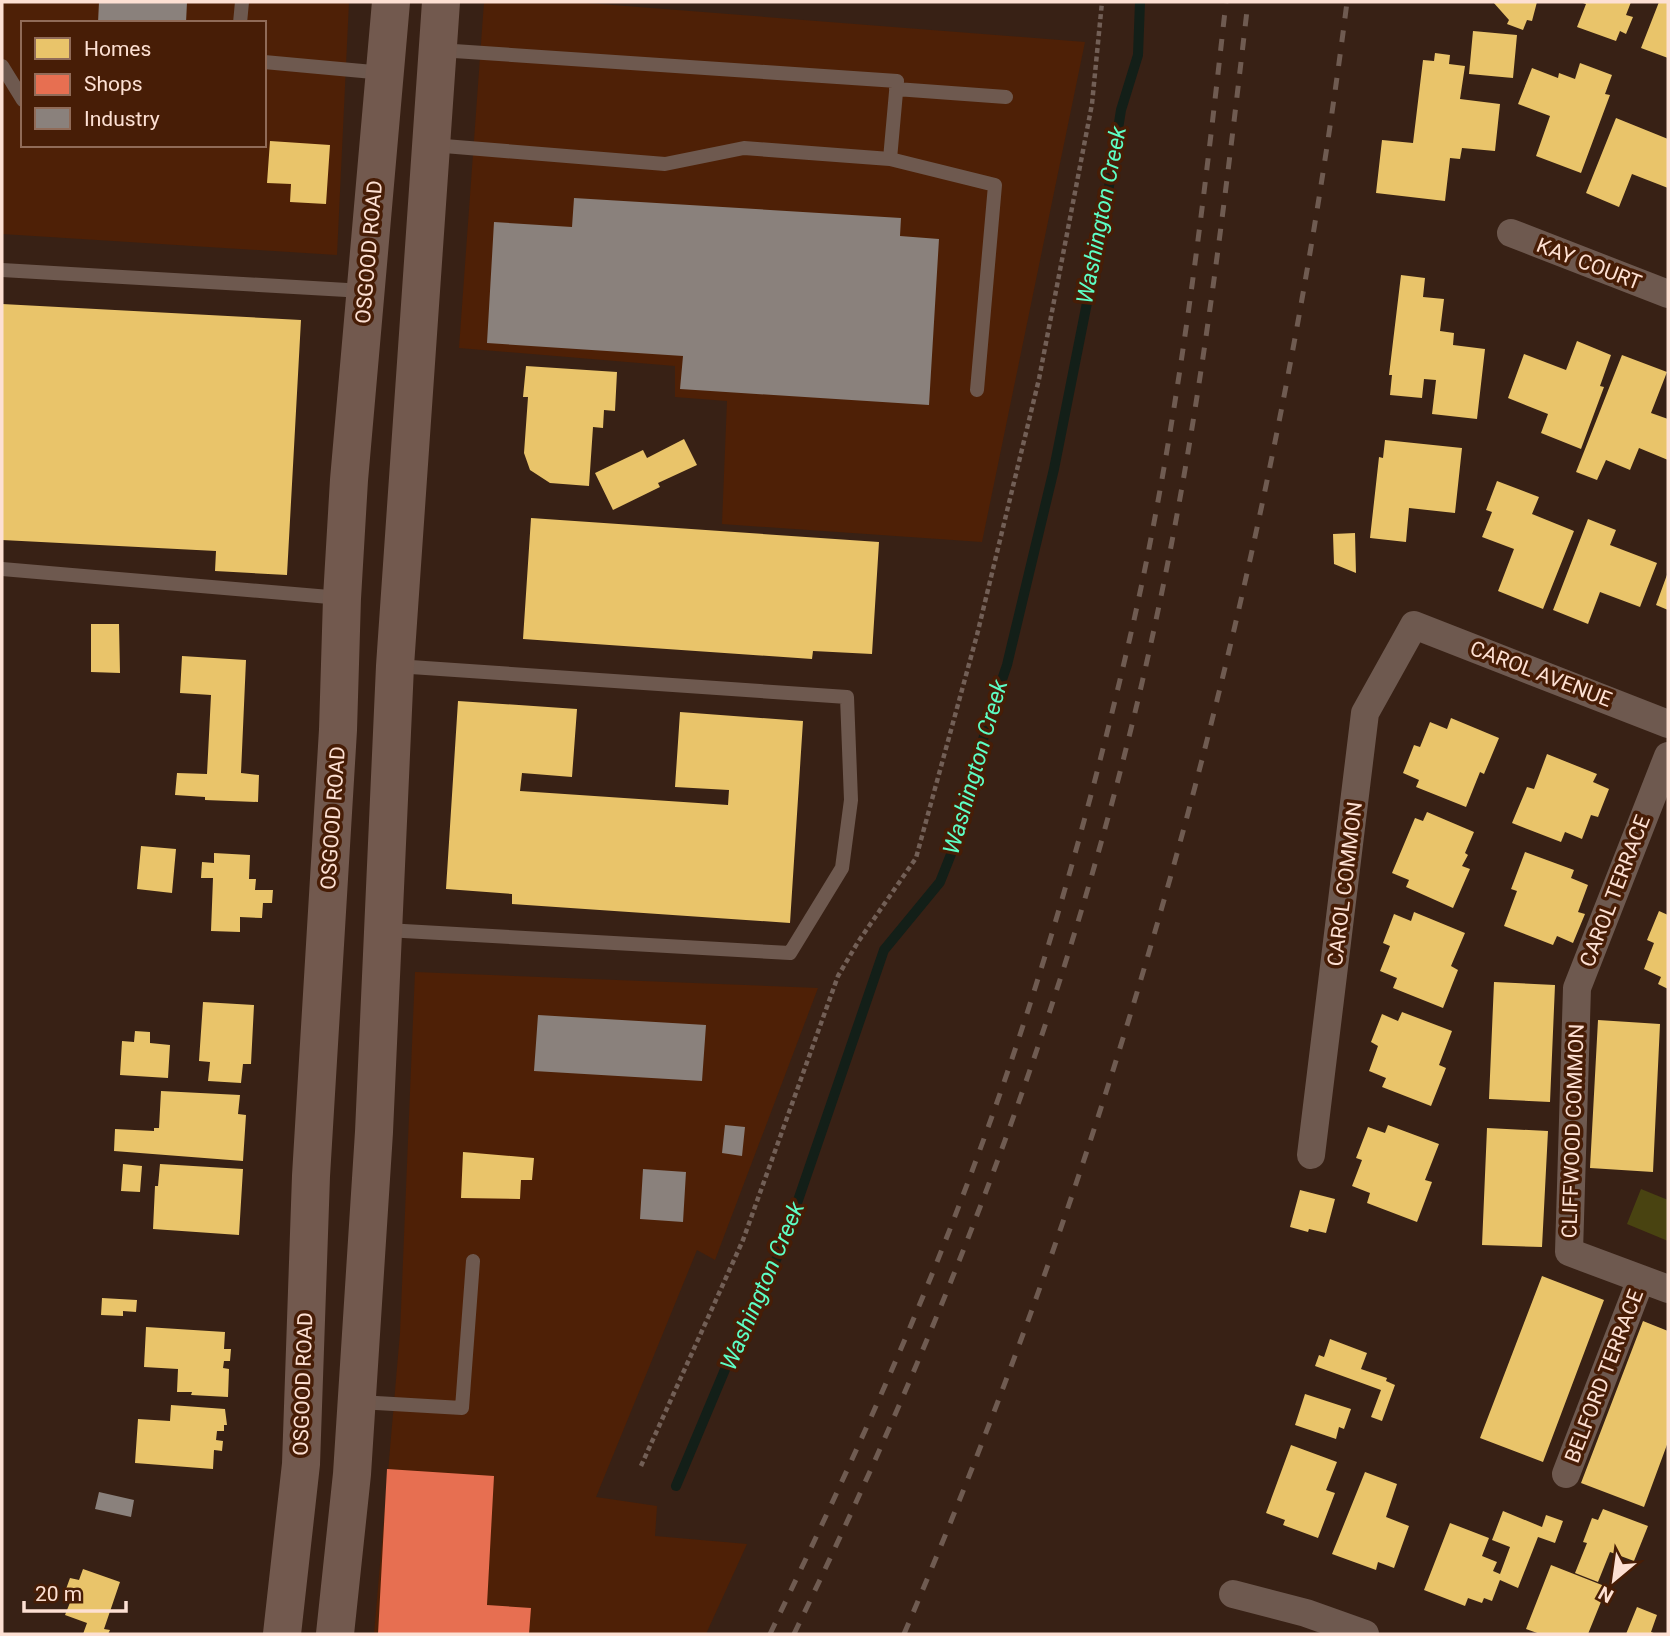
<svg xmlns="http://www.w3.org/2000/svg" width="1670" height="1636" font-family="Roboto,sans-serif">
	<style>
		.built { fill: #4e2006; fill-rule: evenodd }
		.green { fill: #494311 }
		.homes { fill: #e9c46a }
		.shops { fill: #e76f51 }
		.industry { fill: #8a817c }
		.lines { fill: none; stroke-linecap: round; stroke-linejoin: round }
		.stream { stroke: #131f18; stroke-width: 10 }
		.path { stroke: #725f56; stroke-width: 4.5; stroke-dasharray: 5 3.5; stroke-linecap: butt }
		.service { stroke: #6e594f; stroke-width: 14 }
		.minor { stroke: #6e594f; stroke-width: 28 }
		.secondary { stroke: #72594e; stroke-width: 38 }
		.rail { stroke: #6f5b51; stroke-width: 5; stroke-dasharray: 12 12; stroke-linecap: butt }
		.labels { text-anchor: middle; stroke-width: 7; stroke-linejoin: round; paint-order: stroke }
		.street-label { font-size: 21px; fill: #fde0d3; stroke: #471d06 }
		.water-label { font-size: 23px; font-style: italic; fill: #5dfec5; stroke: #471d06 }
	</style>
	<rect width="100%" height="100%" fill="#382115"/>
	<path class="built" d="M2,2H349L337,255L2,234ZM23,23H264V145H23Z
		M484,2H574L1085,42L982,542L722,524L727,401L675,397V366L459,348Z
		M415,972L818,988L715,1260L697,1250L596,1497L657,1506L655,1536L747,1544L706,1634H374L400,1333Z"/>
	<path class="green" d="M1641,1189L1668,1200V1241L1627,1224Z"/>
	<path class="homes" d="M1493,2H1537L1532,21L1527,20L1523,30L1507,24L1509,20Z
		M1580,2H1631L1626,15L1633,17L1626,34L1620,31L1616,41L1577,27L1586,4Z
		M1659,2H1668V58L1641,48Z
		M1473,31L1517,35L1513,78L1469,74Z
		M1435,53L1450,55L1449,64L1465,66L1460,99L1500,104L1495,151L1462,148L1460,159L1450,158L1445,201L1376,193L1382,140L1413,143L1423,60L1434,61Z
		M1580,63L1612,75L1605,94L1610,95L1581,173L1536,156L1550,116L1518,104L1532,68L1558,78L1559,73L1575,79Z
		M1616,118L1668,139V188L1632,174L1619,207L1586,193Z
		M270,141L330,145L326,204L290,202L291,184L267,183Z
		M1401,275L1425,278L1423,297L1444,299L1440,331L1454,333L1453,345L1485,349L1477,419L1432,414L1436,380L1424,379L1422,398L1390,395L1392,375H1389Z
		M2,304L301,320L287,575L215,571L216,551L2,540Z
		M1577,341L1611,355L1600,386L1604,387L1581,449L1541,433L1548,414L1508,398L1524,354L1566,370Z
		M1622,355L1667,372L1651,413L1668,419V460L1639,448L1630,470L1606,460L1597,480L1576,472Z
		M526,366L617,372L615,411L604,410L603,428L593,427L589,486L550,483L530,470L524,453L528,397H523Z
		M684,439L697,465L658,483L660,487L613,510L595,473L643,450L647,458Z
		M1385,440L1462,448L1455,513L1409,508L1406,542L1370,538L1379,457L1383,458Z
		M1497,481L1539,497L1532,514L1574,531L1543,609L1498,591L1514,549L1482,537L1492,512L1486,510Z
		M531,518L879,542L872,654L813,651L812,659L523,639Z
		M1588,519L1616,530L1610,545L1657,563L1640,607L1600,592L1588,624L1553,610Z
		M1355,533L1356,573L1334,564L1333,534Z
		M1668,572V610L1656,605Z
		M91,624H119L120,673L91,672Z
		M182,656L246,660L241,773L259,775L258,802L205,800V797L175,795L177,773L207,774L211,695L180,693Z
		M458,701L577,709L572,777L522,773L520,791L728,805L729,790L675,787L680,712L803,721L790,923L512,904V894L446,889Z
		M1451,718L1499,738L1484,774L1480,772L1466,807L1416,787L1419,780L1403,773L1414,745L1420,747L1430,722L1447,729Z
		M1547,754L1597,774L1593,782L1609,789L1598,817L1591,815L1582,839L1565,832L1561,842L1512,823L1527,787L1534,789Z
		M1427,812L1474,832L1465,853L1468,855L1462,866L1470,869L1453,908L1406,887L1409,880L1392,873L1415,818L1423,821Z
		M141,846L176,849L172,893L137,889Z
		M1525,852L1574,870L1571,878L1588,885L1578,912L1585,914L1573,943L1557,936L1553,945L1504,926L1517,891L1511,889Z
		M214,853L250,855L249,879H256L255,890H273L272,903H263L262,918L240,917V932L211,931L213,878H201L202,862L214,863Z
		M1659,911L1668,915V989L1658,984L1661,977L1644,969L1654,943L1647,940Z
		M1414,912L1465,933L1451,966L1458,970L1443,1008L1393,988L1397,978L1380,971L1390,946L1383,943L1394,914L1411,921Z
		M1494,982L1555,985L1550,1102L1489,1099Z
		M203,1002L254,1005L251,1064H243L241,1083L208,1081L210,1062L199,1061Z
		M1402,1012L1452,1031L1439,1065L1446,1068L1431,1106L1382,1087L1386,1078L1369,1071L1378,1046L1371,1042L1382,1014L1398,1021Z
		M1598,1020L1660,1024L1653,1172L1590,1168Z
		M135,1031L150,1032V1043L170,1045L168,1078L120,1075L122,1041L134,1042Z
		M161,1091L240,1095L238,1114L246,1115L243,1161L114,1151L115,1129L154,1131V1128H159Z
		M1388,1125L1439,1144L1425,1180L1432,1182L1417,1222L1367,1203L1370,1193L1352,1186L1362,1160L1356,1158L1368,1127L1385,1133Z
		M1487,1128L1548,1131L1542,1247L1482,1245Z
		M463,1152L534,1158L532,1180H521L520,1199L461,1198Z
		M123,1164L142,1166L140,1192L121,1191Z
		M160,1164L243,1169L239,1235L153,1229L155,1186H158Z
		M1300,1190L1335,1199L1326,1233L1309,1229L1308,1232L1290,1227Z
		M1542,1276L1604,1300L1543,1462L1480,1438Z
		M102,1298L137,1300L136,1312L123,1311V1316L101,1315Z
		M1643,1321L1668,1331V1442L1644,1507L1581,1483Z
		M146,1327L225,1332L224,1349H231L230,1361H224L223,1368L229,1369L228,1397L191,1395L192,1392H177L178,1369L144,1367Z
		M1330,1339L1367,1353L1361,1369L1387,1378L1386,1381L1395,1385L1382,1421L1371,1417L1381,1390L1315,1366L1319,1355L1324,1357Z
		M1305,1394L1351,1409L1344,1429L1339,1427L1336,1439L1295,1425Z
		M171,1405L225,1409L227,1425H224V1431H217L216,1440L223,1441L222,1451L214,1450L213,1469L135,1463L138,1419L170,1421Z
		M1291,1445L1337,1462L1326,1490L1335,1493L1318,1538L1283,1525L1285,1520L1266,1513Z
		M1365,1472L1397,1484L1386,1517L1409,1526L1394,1568L1378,1562L1376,1570L1332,1554Z
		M1603,1509L1648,1526L1634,1561L1610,1552L1598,1582L1575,1573L1587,1543L1583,1542L1592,1518L1598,1520Z
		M1503,1511L1542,1527L1546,1515L1563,1521L1555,1543L1538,1537L1518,1588L1500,1580L1492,1601L1484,1598L1482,1603L1468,1598L1465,1606L1424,1590L1450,1523L1489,1538L1482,1556L1497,1562L1493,1571L1500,1574L1510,1547L1492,1540Z
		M1551,1565L1607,1587L1588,1634H1540L1526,1629Z
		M83,1569L120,1582L104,1629L110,1630L108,1634H83L87,1623L65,1615L73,1595L72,1591L66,1589L70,1578L79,1580Z
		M1637,1607L1657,1615L1651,1632L1656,1634H1626Z"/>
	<path class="shops" d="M387,1469L494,1476L487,1605L531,1608L529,1634H378Z"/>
	<path class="industry" d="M99,2H187L186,23H98Z
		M574,198L901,218L900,236L939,239L929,405L680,389L683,356L487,343L494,222L572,227Z
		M538,1015L706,1025L702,1081L534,1071Z
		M725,1125L745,1127L742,1156L722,1153Z
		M643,1169L686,1172L683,1222L640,1219Z
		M99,1492L134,1500L131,1517L95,1509Z"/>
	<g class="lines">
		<path class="stream" d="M676,1486L729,1360L782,1247L884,950L940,882L965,819L986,727L1007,665L1054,469L1105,212L1121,110L1138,55L1140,2"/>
		<path class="path" d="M641,1466L743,1240L838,976L858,942L916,858L977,635L1039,379L1092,104L1102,2"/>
		<path class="service" d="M240,23L242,2
			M264,62L384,73
			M2,66L23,100
			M896,89L1006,97
			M432,145L665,164L744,148L890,159L897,81L439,50
			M890,159L995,185L977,390
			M2,270L364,291
			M2,569L341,598
			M386,930L790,953L842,868L851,800L847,697L396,666
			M359,1402L462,1408L473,1261"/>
		<path class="minor" d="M1511,233L1668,294
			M1668,756L1577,988L1569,1252L1668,1289
			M1311,1155L1365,713L1414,625L1668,724
			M1566,1474L1641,1279
			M1233,1594L1306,1613L1365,1634"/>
		<path class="secondary" d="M282,1634L301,1464L311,1176L338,730L342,598L349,480L391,2
			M335,1634L352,1474L374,1132L395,666L441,2"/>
		<path class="rail" d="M770,1634C844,1480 916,1324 975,1163C1041,986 1092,804 1134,620C1179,417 1203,209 1226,2
			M794,1634C952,1308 1080,976 1156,620C1200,416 1224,209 1248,2
			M904,1634C1127,1113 1276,564 1347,2"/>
	</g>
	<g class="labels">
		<g class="street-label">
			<text transform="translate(369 252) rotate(-85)" y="7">OSGOOD ROAD</text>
			<text transform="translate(1589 264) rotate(21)" y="7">KAY COURT</text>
			<text transform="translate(1541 674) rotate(21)" y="7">CAROL AVENUE</text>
			<text transform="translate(333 818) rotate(-86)" y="7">OSGOOD ROAD</text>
			<text transform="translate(1345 884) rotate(-83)" y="7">CAROL COMMON</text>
			<text transform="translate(1615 891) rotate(-69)" y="7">CAROL TERRACE</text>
			<text transform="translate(1573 1131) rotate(-88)" y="7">CLIFFWOOD COMMON</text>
			<text transform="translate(1604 1376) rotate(-69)" y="7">BELFORD TERRACE</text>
			<text transform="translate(303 1384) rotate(-88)" y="7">OSGOOD ROAD</text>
		</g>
		<g class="water-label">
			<text transform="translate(1101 215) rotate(-79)" y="8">Washington Creek</text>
			<text transform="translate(975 767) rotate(-74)" y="8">Washington Creek</text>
			<text transform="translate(762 1286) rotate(-67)" y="8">Washington Creek</text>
		</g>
	</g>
	<rect width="1670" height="1636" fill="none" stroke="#fde0d3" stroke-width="7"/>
	<rect x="21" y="21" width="245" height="126" fill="#471d06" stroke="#906b58" stroke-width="2"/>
	<rect x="35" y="38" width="35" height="21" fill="#e9c46a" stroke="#906b58" stroke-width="2"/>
	<text x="84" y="56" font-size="21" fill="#fde0d3">Homes</text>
	<rect x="35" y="74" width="35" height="21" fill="#e76f51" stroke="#906b58" stroke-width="2"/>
	<text x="84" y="91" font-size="21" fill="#fde0d3">Shops</text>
	<rect x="35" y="108" width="35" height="21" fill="#8a817c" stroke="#906b58" stroke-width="2"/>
	<text x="84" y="126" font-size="21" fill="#fde0d3">Industry</text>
	<g transform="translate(1614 1580) rotate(209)" stroke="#471d06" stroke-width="5" paint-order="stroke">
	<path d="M0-5L12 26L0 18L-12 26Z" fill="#fde0d3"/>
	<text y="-10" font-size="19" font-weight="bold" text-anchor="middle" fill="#fde0d3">N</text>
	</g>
	<path d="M24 1601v10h102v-10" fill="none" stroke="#fde0d3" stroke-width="3.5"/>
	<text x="35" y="1601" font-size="21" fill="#fde0d3" stroke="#471d06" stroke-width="5" paint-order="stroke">20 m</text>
</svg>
